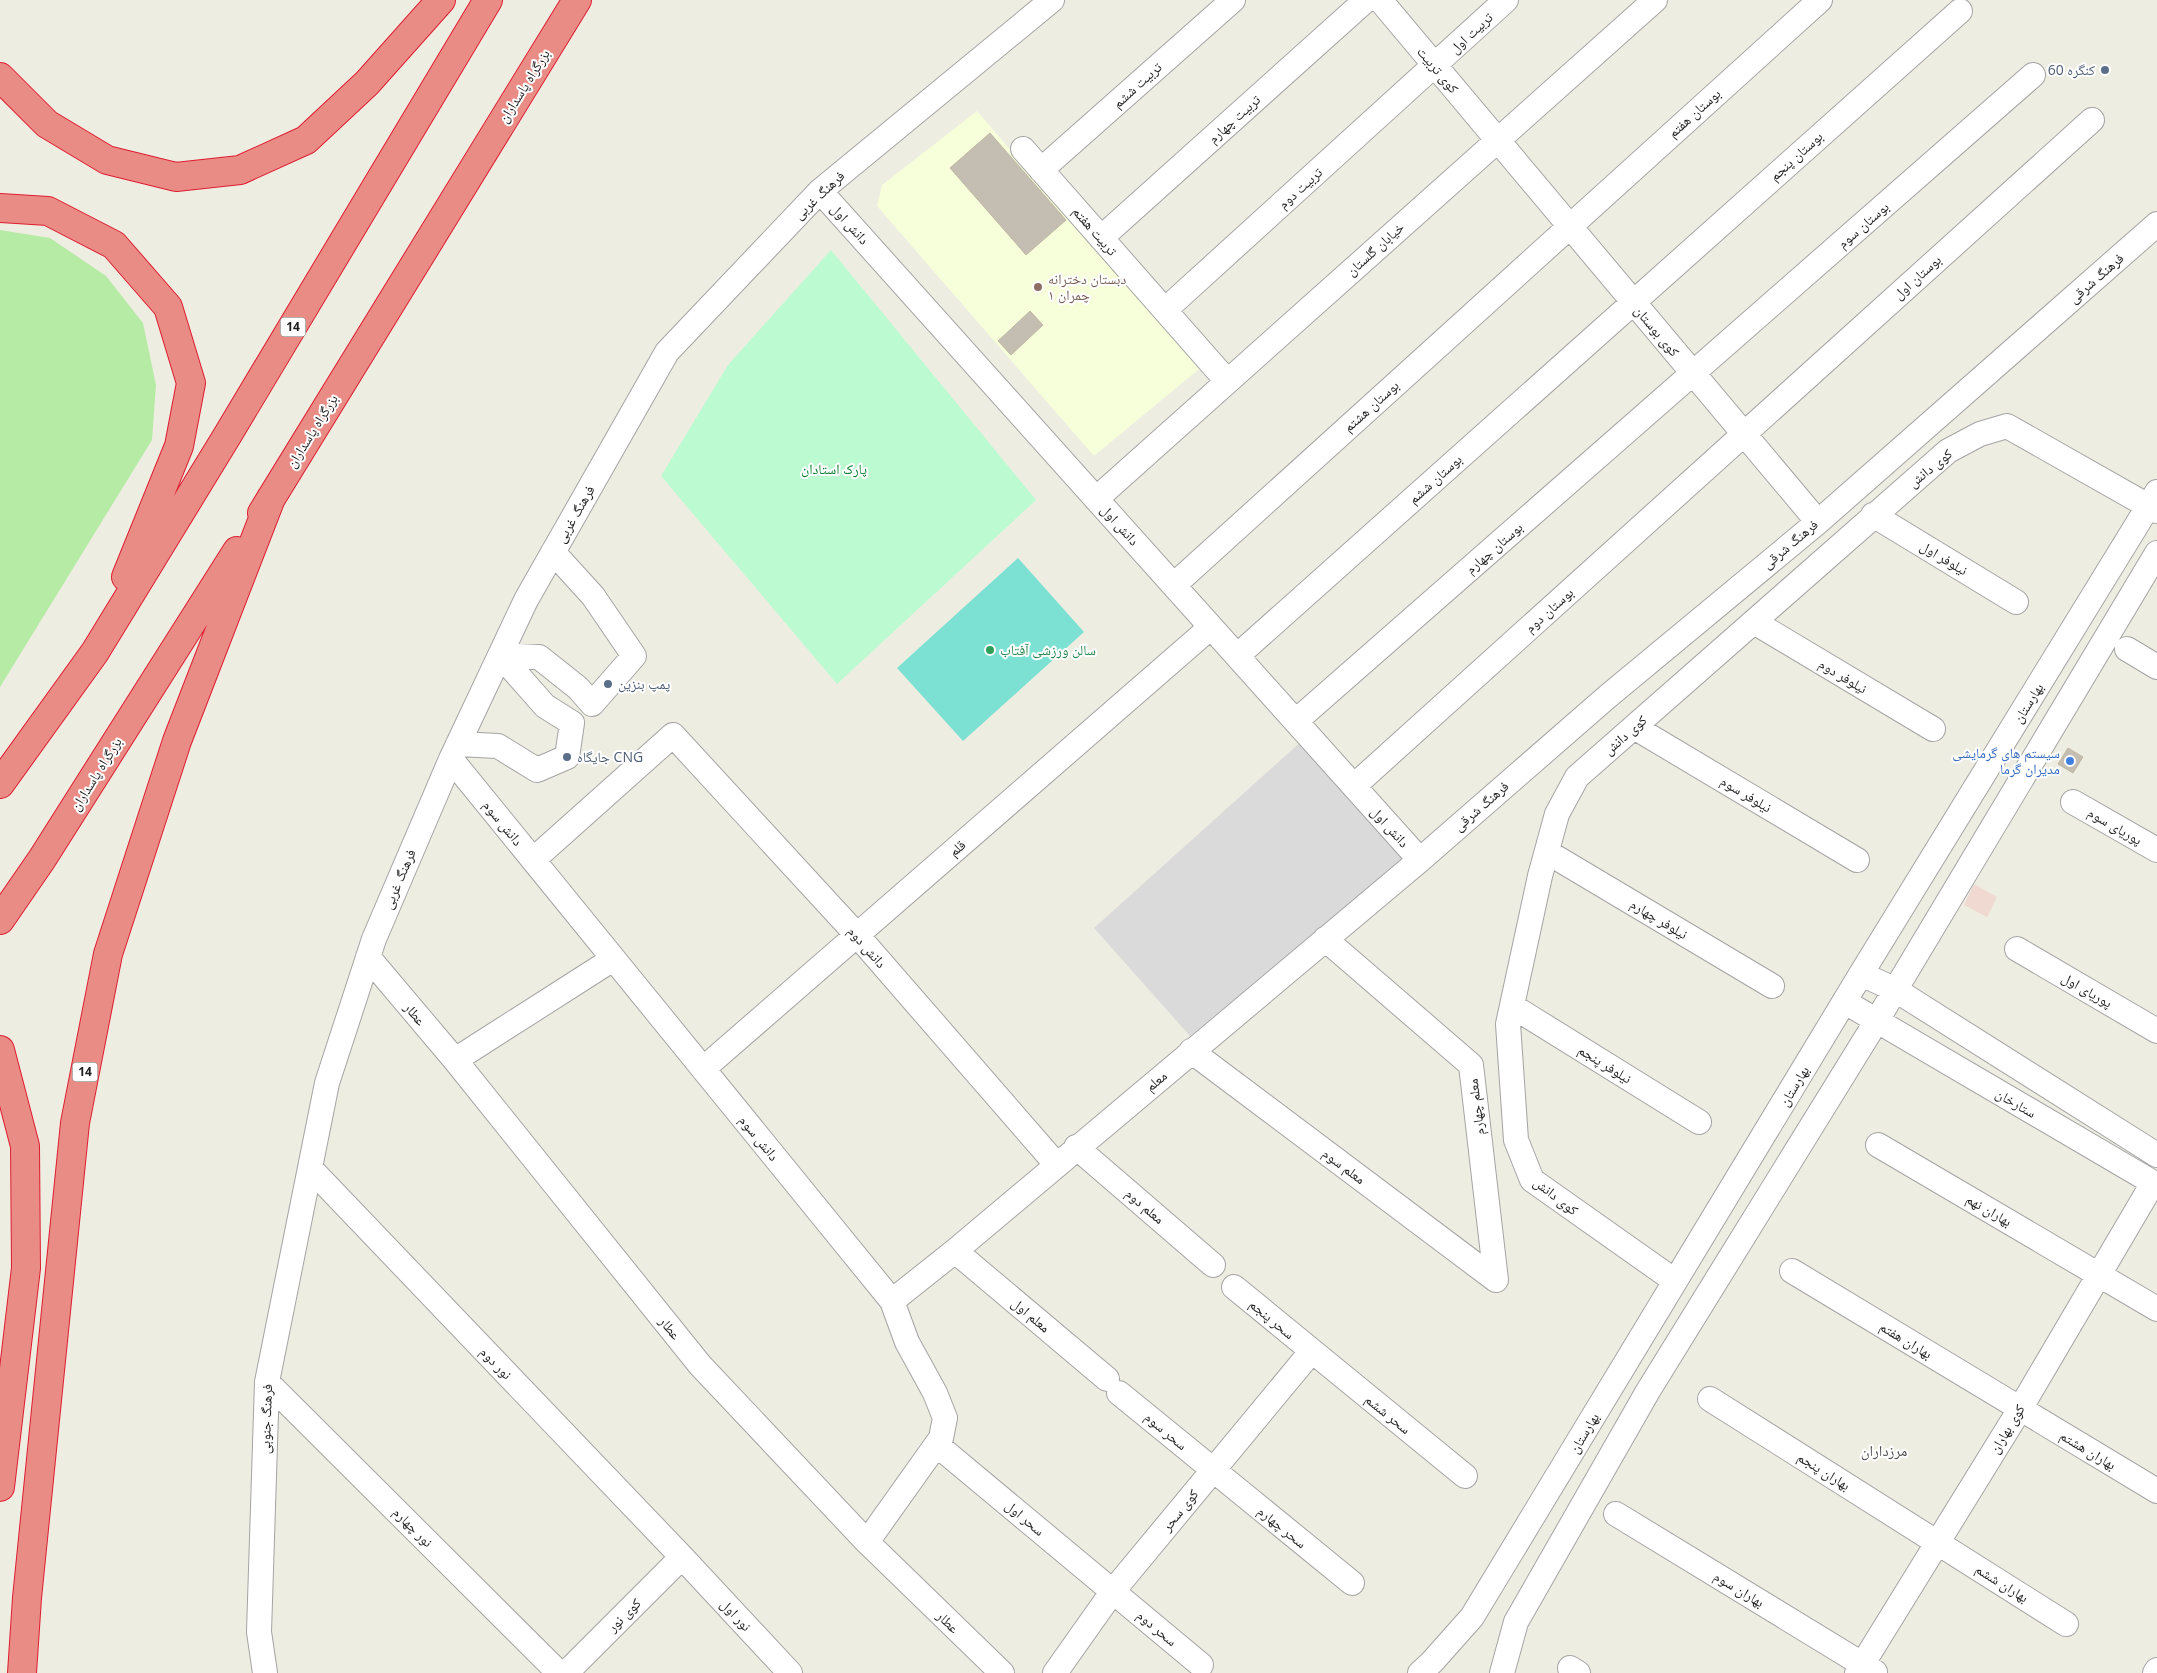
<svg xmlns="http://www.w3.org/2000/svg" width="2157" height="1673" font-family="'Open Sans','Noto Naskh Arabic',sans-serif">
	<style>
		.residential { fill: #dbdada }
		.commercial { fill: #f0d9d0 }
		.education { fill: #f6ffda }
		.grass { fill: #b6eba5 }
		.park { fill: #bcfbd1 }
		.pitch { fill: #7ce1d3 }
		.building { fill: #c3bdb2; stroke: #c1b8a4 }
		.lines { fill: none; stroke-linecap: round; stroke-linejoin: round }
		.minor-casing { stroke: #a4a4a4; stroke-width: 26 }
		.highway-casing { stroke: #de1d30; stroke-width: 30 }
		.minor { stroke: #fff; stroke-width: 24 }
		.highway { stroke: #e98c86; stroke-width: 28 }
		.service-dot { fill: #5c6f8a; stroke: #fff; stroke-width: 2 }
		.education-dot { fill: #8d6e63; stroke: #fff; stroke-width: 2 }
		.leisure-dot { fill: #2e9e5b; stroke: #fff; stroke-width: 2 }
		.shop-dot { fill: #3f7fe0; stroke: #fff; stroke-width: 2 }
		.labels { text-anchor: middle; stroke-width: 4; stroke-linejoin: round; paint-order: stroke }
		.shield { fill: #fff; stroke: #616161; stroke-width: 1 }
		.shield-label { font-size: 12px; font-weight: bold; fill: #1d1d1d }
		.street-label { font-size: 14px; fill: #1d1d1d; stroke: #fff }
		.service-label { font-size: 14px; fill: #4e5e75; stroke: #fff; text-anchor: start }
		.education-label { font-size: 14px; fill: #785e54; stroke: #fff; text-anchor: start }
		.park-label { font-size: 14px; fill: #077e2f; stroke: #fff }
		.leisure-label { font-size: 14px; fill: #27864d; stroke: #fff; text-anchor: start }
		.shop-label { font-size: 14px; fill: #366cbe; stroke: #fff; text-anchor: end }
		.neighbourhood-label { font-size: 15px; fill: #505050; stroke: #fff }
	</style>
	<rect width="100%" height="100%" fill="#eeede2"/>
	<path class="residential" d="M1304,739L1409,854L1190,1036L1094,928Z"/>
	<path class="commercial" d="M1974,884L1997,897L1987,917L1964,905Z"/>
	<path class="education" d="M977,111L1199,369L1094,456L877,206L882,185Z"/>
	<path class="grass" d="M0,230L50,238L106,276L143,323L156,385L152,440L0,687Z"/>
	<path class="park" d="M831,250L1036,500L837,684L661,476L728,365Z"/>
	<path class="pitch" d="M1018,558L1084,632L963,741L897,668Z"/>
	<path class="building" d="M990,133L1066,220L1026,255L950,168Z
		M1030,311L1043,325L1011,355L998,341Z
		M2068,748L2083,757L2073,773L2058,764Z"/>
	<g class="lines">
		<defs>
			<path id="minor" d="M1380,0L1818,522
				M1023,149L1227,381
				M1041,170L1233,0
				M820,191L1420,860
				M1101,238L1366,0
				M1165,310L1506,0
				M1096,499L1655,0
				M1873,515L2016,602
				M1174,585L1820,0
				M1754,622L1933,729
				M2127,649L2157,667
				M500,655L539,657L578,688L592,704L634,656L593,596L553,552
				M1237,656L1960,11
				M1296,721L2033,75
				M1634,727L1857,860
				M458,744L498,746L537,770L567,757L572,723L545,706L500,655
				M451,759L892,1301L907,1342L935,1393L945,1418L941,1438L867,1542
				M1354,786L2092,120
				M2073,802L2157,850
				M1547,852L1772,986
				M533,860L673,735L857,935L1056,1164
				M1325,939L1471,1065L1496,1280
				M2017,949L2157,1031
				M368,957L455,1060L700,1365L867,1542L1002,1673
				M1861,974L1894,989L2157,1155
				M1845,1002L2157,1185
				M1512,1006L1699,1122
				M1191,1051L1496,1280
				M455,1060L613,959
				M703,1069L1211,627
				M1878,1145L2157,1309
				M1076,1147L1213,1265
				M310,1168L682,1557L790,1673
				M955,1251L1107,1379
				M1792,1271L2157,1491
				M1675,1281L1532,1180L1516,1140L1508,1024L1540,876L1557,814L1577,777L1948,451L1980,434L2007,426L2157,511
				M1234,1287L1465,1476
				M892,1301L955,1251L1420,860L1607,697L1818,522L2157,224
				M267,1382L559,1673
				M1119,1393L1352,1583
				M1710,1399L2066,1624
				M937,1445L1201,1665
				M1616,1514L1875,1672
				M1570,1668L1578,1673
				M265,1673L259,1632L267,1382L327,1083L374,939L451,759L526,600L667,352L820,191L1052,0
				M566,1673L682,1557
				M1055,1673L1113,1591L1311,1352
				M1420,1673L1432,1662L1472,1617L1861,974L2157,492
				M1502,1673L1516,1622L1648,1391L1876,1022L2157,553
				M1857,1673L2020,1409L2153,1183
				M2155,1673L2157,1670"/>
			<path id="highway" d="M0,77L47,124L107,160L176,177L240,170L306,140L367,83L441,0
				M0,208L48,211L114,245L168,307L191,383L179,446L126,577
				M262,513L577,0
				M0,784L95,652L227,436L488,0
				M0,920L42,859L237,551
				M0,1050L25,1146L26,1268L0,1487
				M22,1673L27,1598L75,1123L108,954L177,741L271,498"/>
		</defs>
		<use href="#minor" class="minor-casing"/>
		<use href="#highway" class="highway-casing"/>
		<use href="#minor" class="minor"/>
		<use href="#highway" class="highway"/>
	</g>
	<g class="service-dot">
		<circle cx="2105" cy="70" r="5"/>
		<circle cx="608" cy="684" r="5"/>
		<circle cx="567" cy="757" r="5"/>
	</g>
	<circle class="education-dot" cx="1038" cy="287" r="5"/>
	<circle class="leisure-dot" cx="990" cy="650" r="5"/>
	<circle class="shop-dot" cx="2070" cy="761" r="5"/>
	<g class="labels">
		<g class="shield">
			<rect x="280.5" y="317.5" width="25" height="19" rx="4"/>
			<rect x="72.5" y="1062.5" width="25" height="19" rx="4"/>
		</g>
		<g class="shield-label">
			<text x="293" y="331">14</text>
			<text x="85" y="1076">14</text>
		</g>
		<g class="street-label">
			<text transform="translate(1471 33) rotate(-43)" y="5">تربیت اول</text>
			<text transform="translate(1438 70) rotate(50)" y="5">کوی تربیت</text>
			<text transform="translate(1137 85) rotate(-42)" y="5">تربیت ششم</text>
			<text transform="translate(524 86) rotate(-58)" y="5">بزرگراه پاسداران</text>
			<text transform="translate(1694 113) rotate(-42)" y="5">بوستان هفتم</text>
			<text transform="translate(1234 119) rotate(-42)" y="5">تربیت چهارم</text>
			<text transform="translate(1796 156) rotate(-42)" y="5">بوستان پنجم</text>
			<text transform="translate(1300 188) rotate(-42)" y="5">تربیت دوم</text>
			<text transform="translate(819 195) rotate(-43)" y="5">فرهنگ غربی</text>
			<text transform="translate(850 224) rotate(48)" y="5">دانش اول</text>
			<text transform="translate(1863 225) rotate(-41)" y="5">بوستان سوم</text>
			<text transform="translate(1095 231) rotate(49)" y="5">تربیت هفتم</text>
			<text transform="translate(1375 249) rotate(-42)" y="5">خیابان گلستان</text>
			<text transform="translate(1917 277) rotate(-42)" y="5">بوستان اول</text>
			<text transform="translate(2096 278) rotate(-41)" y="5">فرهنگ شرقی</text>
			<text transform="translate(1657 331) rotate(50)" y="5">کوی بوستان</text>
			<text transform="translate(1371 406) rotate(-42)" y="5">بوستان هشتم</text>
			<text transform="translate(312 431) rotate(-58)" y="5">بزرگراه پاسداران</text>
			<text transform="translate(1930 468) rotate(-39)" y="5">کوی دانش</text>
			<text transform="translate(1435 479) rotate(-42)" y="5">بوستان ششم</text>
			<text transform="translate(575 514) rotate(-60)" y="5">فرهنگ غربی</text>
			<text transform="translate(1120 525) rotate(48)" y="5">دانش اول</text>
			<text transform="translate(1790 544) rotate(-40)" y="5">فرهنگ شرقی</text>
			<text transform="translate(1494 548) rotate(-41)" y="5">بوستان چهارم</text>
			<text transform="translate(1944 558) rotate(31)" y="5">نیلوفر اول</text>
			<text transform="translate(1549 610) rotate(-42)" y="5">بوستان دوم</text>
			<text transform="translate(1843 676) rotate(31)" y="5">نیلوفر دوم</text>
			<text transform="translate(2028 703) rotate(-58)" y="5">بهارستان</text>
			<text transform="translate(1625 735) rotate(-41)" y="5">کوی دانش</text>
			<text transform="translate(96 774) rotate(-58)" y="5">بزرگراه پاسداران</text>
			<text transform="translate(1746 794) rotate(31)" y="5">نیلوفر سوم</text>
			<text transform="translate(1481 806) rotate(-41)" y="5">فرهنگ شرقی</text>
			<text transform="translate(503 823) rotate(51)" y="5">دانش سوم</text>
			<text transform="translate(2115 826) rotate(30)" y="5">پوریای سوم</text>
			<text transform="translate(1390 827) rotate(48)" y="5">دانش اول</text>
			<text transform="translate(957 848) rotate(-41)" y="5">قلم</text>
			<text transform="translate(399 879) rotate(-67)" y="5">فرهنگ غربی</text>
			<text transform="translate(1659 919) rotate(31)" y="5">نیلوفر چهارم</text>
			<text transform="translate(867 947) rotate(49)" y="5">دانش دوم</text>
			<text transform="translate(2087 990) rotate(30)" y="5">پوریای اول</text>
			<text transform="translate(415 1014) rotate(50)" y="5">عطار</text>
			<text transform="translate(1605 1064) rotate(32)" y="5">نیلوفر پنجم</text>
			<text transform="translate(1156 1081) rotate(-40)" y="5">معلم</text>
			<text transform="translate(1794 1086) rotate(-59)" y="5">بهارستان</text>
			<text transform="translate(2016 1103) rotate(30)" y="5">ستارخان</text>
			<text transform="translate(1476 1107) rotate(-97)" y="5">معلم چهارم</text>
			<text transform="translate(759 1138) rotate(51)" y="5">دانش سوم</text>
			<text transform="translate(1344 1166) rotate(37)" y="5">معلم سوم</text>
			<text transform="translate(1556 1196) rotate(38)" y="5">کوی دانش</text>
			<text transform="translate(1145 1206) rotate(41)" y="5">معلم دوم</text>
			<text transform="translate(1989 1210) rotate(30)" y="5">بهاران نهم</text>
			<text transform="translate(1031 1315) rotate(40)" y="5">معلم اول</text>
			<text transform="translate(1272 1319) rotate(40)" y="5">سحر پنجم</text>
			<text transform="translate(670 1328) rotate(51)" y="5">عطار</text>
			<text transform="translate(1906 1340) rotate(31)" y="5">بهاران هفتم</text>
			<text transform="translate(496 1363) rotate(46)" y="5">نور دوم</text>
			<text transform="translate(1388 1414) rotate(39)" y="5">سحر ششم</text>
			<text transform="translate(266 1419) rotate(-88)" y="5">فرهنگ جنوبی</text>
			<text transform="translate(2007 1429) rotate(-59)" y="5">کوی بهاران</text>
			<text transform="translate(1166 1431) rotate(40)" y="5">سحر سوم</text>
			<text transform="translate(1584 1433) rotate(-59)" y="5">بهارستان</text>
			<text transform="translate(2088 1450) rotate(31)" y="5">بهاران هشتم</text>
			<text transform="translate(1824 1471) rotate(32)" y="5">بهاران پنجم</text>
			<text transform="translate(1180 1510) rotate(-51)" y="5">کوی سحر</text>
			<text transform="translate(1025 1518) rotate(40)" y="5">سحر اول</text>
			<text transform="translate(413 1527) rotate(45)" y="5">نور چهارم</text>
			<text transform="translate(1282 1527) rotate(39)" y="5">سحر چهارم</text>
			<text transform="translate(2002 1583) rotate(32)" y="5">بهاران ششم</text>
			<text transform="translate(1739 1589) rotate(31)" y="5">بهاران سوم</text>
			<text transform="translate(624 1615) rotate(-45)" y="5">کوی نور</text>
			<text transform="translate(736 1615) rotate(47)" y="5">نور اول</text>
			<text transform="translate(948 1622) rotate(45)" y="5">عطار</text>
			<text transform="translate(1157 1628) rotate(40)" y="5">سحر دوم</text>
		</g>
		<g class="service-label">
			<text x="2095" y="75" text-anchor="end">کنگره 60</text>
			<text x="618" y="689">پمپ بنزین</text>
			<text x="577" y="762">جایگاه CNG</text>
		</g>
		<g class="education-label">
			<text x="1048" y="284">دبستان دخترانه<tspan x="1048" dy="16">چمران ۱</tspan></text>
		</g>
		<g class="park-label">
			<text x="834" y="474">پارک استادان</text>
		</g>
		<g class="leisure-label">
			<text x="1000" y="655">سالن ورزشی آفتاب</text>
		</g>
		<g class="shop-label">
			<text x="2060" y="758">سیستم های گرمایشی<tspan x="2060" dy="16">مدیران گرما</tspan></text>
		</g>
		<g class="neighbourhood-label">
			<text x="1884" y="1456">مرزداران</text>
		</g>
	</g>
</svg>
